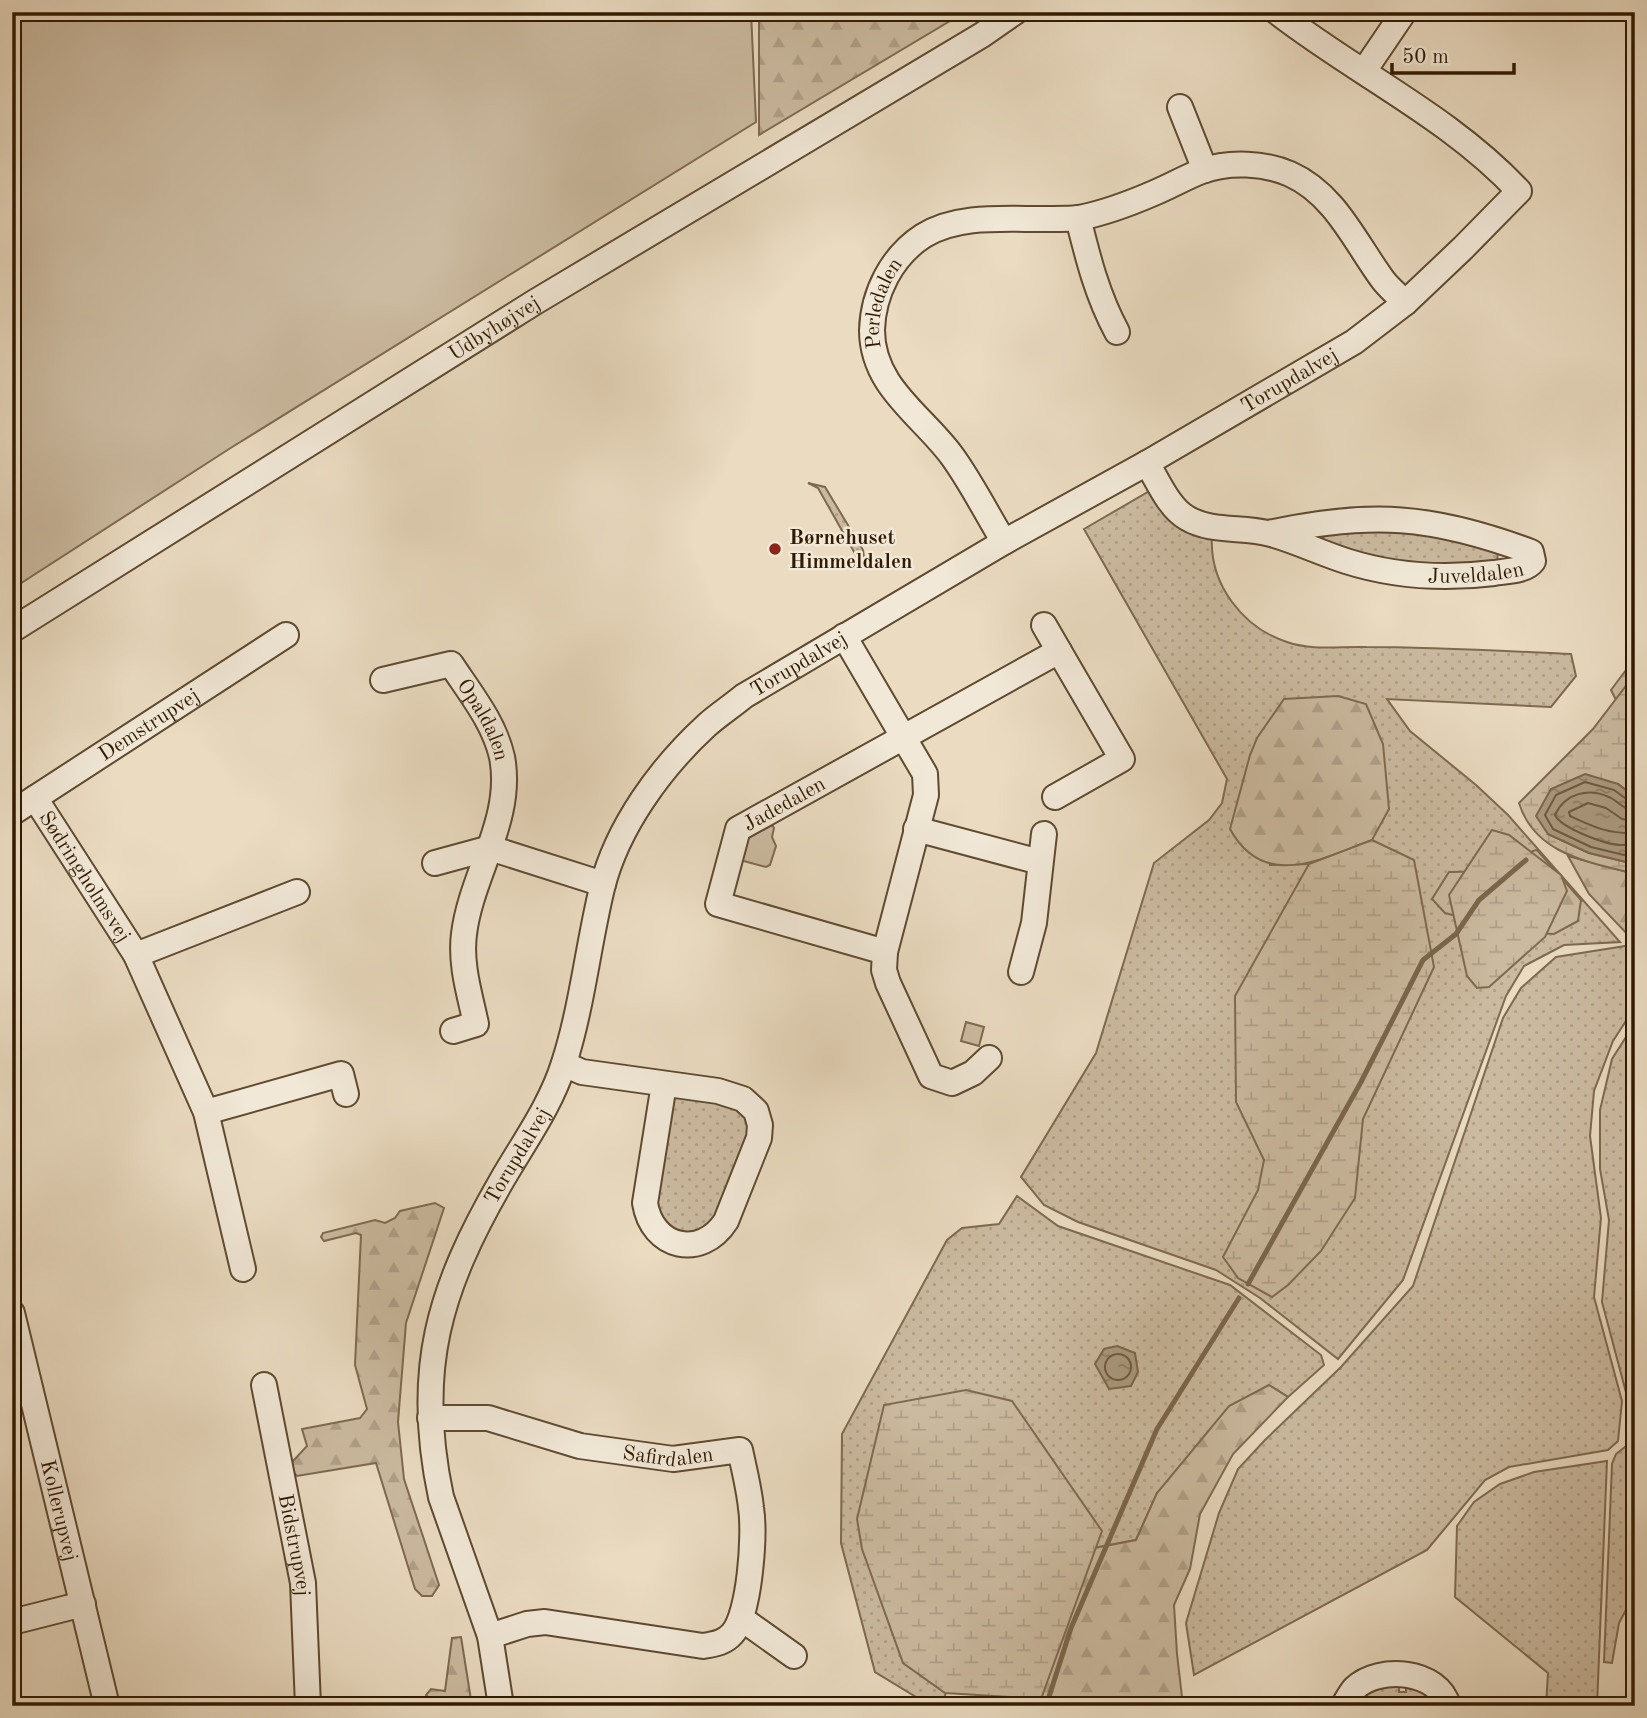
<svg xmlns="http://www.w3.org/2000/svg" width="1647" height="1718" font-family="'Old Standard TT',serif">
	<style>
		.grass { fill: url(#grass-dots); stroke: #7e6a50; stroke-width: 2; fill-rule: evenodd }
		.forest { fill: url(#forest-firs); stroke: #7e6a50; stroke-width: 2 }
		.wetland { fill: url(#wetland-marsh); stroke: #7e6a50; stroke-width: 2 }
		.park { fill: #cbbaa0; stroke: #7e6a50; stroke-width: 2 }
		.water { fill: url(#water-ripples); stroke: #7a664c; stroke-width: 2 }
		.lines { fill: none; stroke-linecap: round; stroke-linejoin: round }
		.shore { stroke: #6e5a40; stroke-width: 2 }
		.stream { stroke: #7a664c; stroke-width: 5 }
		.minor-casing { stroke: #5f4a30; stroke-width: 28 }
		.minor { stroke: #f1e8d7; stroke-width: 24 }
		.poi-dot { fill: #8f2418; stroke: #f1e8d7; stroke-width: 2.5 }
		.labels { text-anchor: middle; stroke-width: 5; stroke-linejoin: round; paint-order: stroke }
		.street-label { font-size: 21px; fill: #311a00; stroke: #f1e8d7 }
		.poi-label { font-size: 21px; font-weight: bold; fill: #311a00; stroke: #f1e8d7; text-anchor: start }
	</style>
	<defs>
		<pattern id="grass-dots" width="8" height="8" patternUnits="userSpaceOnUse" patternTransform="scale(1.75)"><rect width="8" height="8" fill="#cbbaa0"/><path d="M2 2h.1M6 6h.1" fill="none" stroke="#af9f88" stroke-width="1.8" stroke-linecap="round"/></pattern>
		<pattern id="forest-firs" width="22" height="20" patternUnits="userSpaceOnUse" patternTransform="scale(1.75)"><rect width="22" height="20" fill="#cbbaa0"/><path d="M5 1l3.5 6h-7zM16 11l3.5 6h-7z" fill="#af9f88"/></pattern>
		<pattern id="wetland-marsh" width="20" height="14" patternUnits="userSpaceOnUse" patternTransform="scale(1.75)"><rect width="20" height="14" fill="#cbbaa0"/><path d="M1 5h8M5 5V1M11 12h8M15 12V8" fill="none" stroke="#af9f88"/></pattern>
		<pattern id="water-ripples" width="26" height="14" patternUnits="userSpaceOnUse" patternTransform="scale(1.75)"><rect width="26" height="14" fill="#ab997f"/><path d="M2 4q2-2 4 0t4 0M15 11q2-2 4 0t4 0" fill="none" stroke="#8c7c66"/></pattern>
	</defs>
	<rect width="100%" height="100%" fill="#eadbc1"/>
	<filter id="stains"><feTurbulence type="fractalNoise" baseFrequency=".00286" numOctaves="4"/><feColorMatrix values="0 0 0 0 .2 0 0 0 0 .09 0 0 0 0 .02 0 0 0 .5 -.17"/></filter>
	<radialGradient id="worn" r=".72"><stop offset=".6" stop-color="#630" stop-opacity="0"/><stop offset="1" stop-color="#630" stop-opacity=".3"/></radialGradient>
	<path class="grass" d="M808,483L825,487L863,550L864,558L858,559L818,488Z
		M1153,489L1212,536C1209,584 1243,628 1287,642C1313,651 1340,646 1367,647C1435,647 1504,651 1571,654L1576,676L1551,707L1387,699L1410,731L1476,785L1508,815L1620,942L1564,945L1524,966L1506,996L1403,1280L1338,1359L1260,1298L1216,1270L1078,1222L1044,1205L1021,1177L1096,1053L1154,863L1209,820L1222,803L1227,779L1084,529ZM1372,840L1309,864L1269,865ZM1537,850L1581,900L1496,870Z
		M1393,525L1498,552L1497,562L1446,570L1321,547L1324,535Z
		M1625,946H1635V1007L1613,1041L1594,1091L1590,1136L1601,1218L1594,1297L1622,1401L1618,1441L1608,1450L1509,1467L1485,1480L1427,1550L1194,1675L1186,1623L1219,1513L1238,1469L1265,1440L1341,1367L1413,1286L1503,1018L1521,988L1556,957Z
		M1635,1023V1430L1627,1436L1628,1400L1602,1302L1609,1220L1600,1169V1110L1612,1059Z
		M673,1095L728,1099L752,1123L723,1212L707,1232L667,1233L652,1197Z
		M1017,1196L1058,1226L1230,1285L1321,1355L1324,1365L1288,1397L1269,1385L1157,1493L1136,1540L1089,1549L946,1693L941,1706H931L875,1672L841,1543L842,1434L947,1240L962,1228L999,1224Z
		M1635,1439V1593L1619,1623L1612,1663L1604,1662L1612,1464L1616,1454Z
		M1607,1461L1597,1706H1546L1548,1673L1455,1597L1457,1526L1474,1502L1500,1484L1534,1472Z
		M1399,1680V1692H1406V1682L1416,1683L1441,1706H1349L1357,1695Z"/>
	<path class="forest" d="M759,12H965L759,135Z
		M1635,658V696L1618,704L1611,690Z
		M1338,696L1366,704L1383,744L1389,809L1372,840C1321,859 1264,891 1230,829L1250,755L1257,738L1284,699Z
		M1537,850L1581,900L1578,921L1554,934L1519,932L1445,913L1432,899L1449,872C1463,871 1481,873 1496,870C1511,867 1524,852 1537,850Z
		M1568,856L1635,874V938H1631L1589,894Z
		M435,1203L444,1208L406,1323L398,1422L404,1479L439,1585L432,1596H422L415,1589L376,1463L297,1476L293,1471L292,1462L307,1446L302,1429L360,1418L367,1409L355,1365L361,1235L356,1233L324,1241L321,1237L323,1233L375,1220L385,1223L395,1218L400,1211Z
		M1269,1385L1288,1397L1233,1454L1200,1514L1190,1569L1174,1605L1177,1654L1182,1697L1173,1706H1087L1074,1700L1057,1706L1016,1705L997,1686L1089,1549L1136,1540L1157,1493L1229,1406Z
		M461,1637L472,1706H435L426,1695L431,1689L445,1691L452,1638Z"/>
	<path class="wetland" d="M1635,674V797L1618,784L1548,834L1589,853L1626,862L1635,858V874C1590,862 1535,855 1519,803L1593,729Z
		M1492,830L1509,835L1561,875L1567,891L1545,937L1489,987L1477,988L1467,976L1449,895Z
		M1372,840L1414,860L1434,967L1363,1119L1355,1198L1321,1251L1288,1285L1272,1297L1238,1278L1223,1257L1258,1190L1264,1160L1236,1102L1235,996L1309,864Z
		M966,1390L1012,1401L1102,1531L1041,1699L945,1693L903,1663L862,1549L857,1519L884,1405Z"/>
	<path class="park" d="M12,12H751L756,122L229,449L12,589Z
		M772,825L774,828L772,837L776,846L770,865L766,867L740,860L746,839Z
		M966,1022L984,1027L979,1046L961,1041Z"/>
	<path class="water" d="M1585,774L1618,784L1635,797V858L1626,862L1589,853L1548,834L1536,816L1551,789Z
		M1117,1346L1135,1353L1138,1372L1131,1386L1109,1389L1095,1364L1104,1349Z"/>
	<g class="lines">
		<path class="shore" d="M1635,802L1629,801L1614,790L1585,782L1556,795L1545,815L1553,829L1591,847L1624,855L1635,852
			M1635,811C1624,810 1620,803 1611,798C1589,787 1565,793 1555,815C1561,828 1608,846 1623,845C1627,845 1631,844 1635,843
			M1635,821L1622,819L1606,808L1588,803L1569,812L1570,816C1594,827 1608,834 1635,833
			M1105 1367a13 13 0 1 1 26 0a13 13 0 1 1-26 0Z"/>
		<path class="stream" d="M1248,1284L1361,1082L1423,960L1456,934L1479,900L1526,860
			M1046,1706L1071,1628L1157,1429L1239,1298"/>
		<defs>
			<g id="minor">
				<path d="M1364,71L1404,12"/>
				<path d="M1180,107L1205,170"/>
				<path d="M1078,218C1088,258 1097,295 1117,332"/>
				<path id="s1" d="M1147,463C1158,481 1169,508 1187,518C1212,533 1244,526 1271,534C1296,541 1321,553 1346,561C1393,576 1445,579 1494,573C1506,571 1526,571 1533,561L1531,552C1432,515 1371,511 1269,533"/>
				<path id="s2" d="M1004,542C987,514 971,482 952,456C922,415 872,387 872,330C873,293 892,256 923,236C960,213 1011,220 1053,219C1061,219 1071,219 1079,218C1104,213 1131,203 1154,193C1171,186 1186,177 1202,171C1229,161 1265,163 1290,174C1335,194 1355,242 1383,280C1389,288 1398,295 1405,303"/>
				<path d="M1044,625L1059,651"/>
				<path id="s3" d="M12,630L535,302L982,35L1015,12"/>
				<path d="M844,636L925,774L926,795L885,952L884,970L888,983L931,1076L952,1083L973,1073L989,1058"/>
				<path id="s4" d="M383,680L451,664C470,693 494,722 502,757C514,819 471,875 464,934C460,965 470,995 476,1024L453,1031"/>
				<path id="s5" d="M35,798L136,955L206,1112L243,1269"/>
				<path id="s6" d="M12,813L286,635"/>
				<path d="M916,829L1040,862"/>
				<path d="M435,863L490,848L603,884"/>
				<path id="s7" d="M885,952L718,904L738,829L1059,651L1122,759L1055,797"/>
				<path d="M136,955L297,892"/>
				<path d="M1021,972L1034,923L1044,834"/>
				<path d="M564,1064L582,1072L718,1091L743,1099L756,1111L760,1125L759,1138L726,1221C701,1260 652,1248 645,1203L664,1084"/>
				<path d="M206,1112L341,1074L346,1094"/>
				<path id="s8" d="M12,1313L107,1706"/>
				<path id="s9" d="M264,1385L303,1583L308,1706"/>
				<path id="s10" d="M430,1418H488L580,1446L673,1459L740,1450C744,1469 749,1488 751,1508C755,1534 750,1615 732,1634C724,1643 714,1644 703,1646L545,1622L527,1624L490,1636"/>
				<path d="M742,1619L794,1656"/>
				<path d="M12,1622L83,1604"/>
				<path id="s11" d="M501,1706L490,1636L441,1497C414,1370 439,1289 502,1180C524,1142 551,1105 564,1063C582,1007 588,946 602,888C617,827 661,767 707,725C718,715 732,706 744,696L1004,542L1147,463L1354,342L1405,303L1463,248L1519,191C1450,117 1357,74 1277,12"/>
				<path d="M1343,1706C1347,1700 1351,1692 1355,1688C1379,1665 1439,1670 1448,1706"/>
			</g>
		</defs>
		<use href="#minor" class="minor-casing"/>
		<use href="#minor" class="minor"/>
	</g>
	<circle class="poi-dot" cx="775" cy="549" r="7"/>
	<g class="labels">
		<g class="street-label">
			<text dy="7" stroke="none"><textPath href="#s2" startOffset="282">Perledalen</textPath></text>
			<text dy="7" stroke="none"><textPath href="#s3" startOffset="569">Udbyhøjvej</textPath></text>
			<text dy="7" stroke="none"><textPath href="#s11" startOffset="1736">Torupdalvej</textPath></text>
			<text dy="7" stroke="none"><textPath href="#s1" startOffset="366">Juveldalen</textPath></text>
			<text dy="7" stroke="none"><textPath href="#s11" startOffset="1169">Torupdalvej</textPath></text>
			<text dy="7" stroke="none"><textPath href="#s4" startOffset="135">Opaldalen</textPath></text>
			<text dy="7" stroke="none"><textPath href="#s6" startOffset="163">Demstrupvej</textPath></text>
			<text dy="7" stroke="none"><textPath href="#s7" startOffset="304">Jadedalen</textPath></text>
			<text dy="7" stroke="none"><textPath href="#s5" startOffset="93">Sødringholmsvej</textPath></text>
			<text dy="7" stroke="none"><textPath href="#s11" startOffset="579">Torupdalvej</textPath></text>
			<text dy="7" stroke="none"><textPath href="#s10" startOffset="243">Safirdalen</textPath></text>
			<text dy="7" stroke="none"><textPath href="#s8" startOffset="203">Kollerupvej</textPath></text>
			<text dy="7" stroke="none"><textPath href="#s9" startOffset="163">Bidstrupvej</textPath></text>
		</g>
		<g class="poi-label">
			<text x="789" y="544">Børnehuset<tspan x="789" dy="24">Himmeldalen</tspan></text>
		</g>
	</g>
	<rect width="1647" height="1718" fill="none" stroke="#eadbc1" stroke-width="42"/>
	<rect x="14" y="14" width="1619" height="1690" fill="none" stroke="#311a00" stroke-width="3.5"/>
	<rect x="21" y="21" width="1605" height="1676" fill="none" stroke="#311a00" stroke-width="2"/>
	<path d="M1392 63v10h122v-10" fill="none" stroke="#311a00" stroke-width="3.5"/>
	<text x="1402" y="63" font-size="21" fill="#311a00" stroke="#f1e8d7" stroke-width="5" paint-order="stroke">50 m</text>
	<rect width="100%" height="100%" filter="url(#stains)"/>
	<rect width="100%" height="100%" fill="url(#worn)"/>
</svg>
